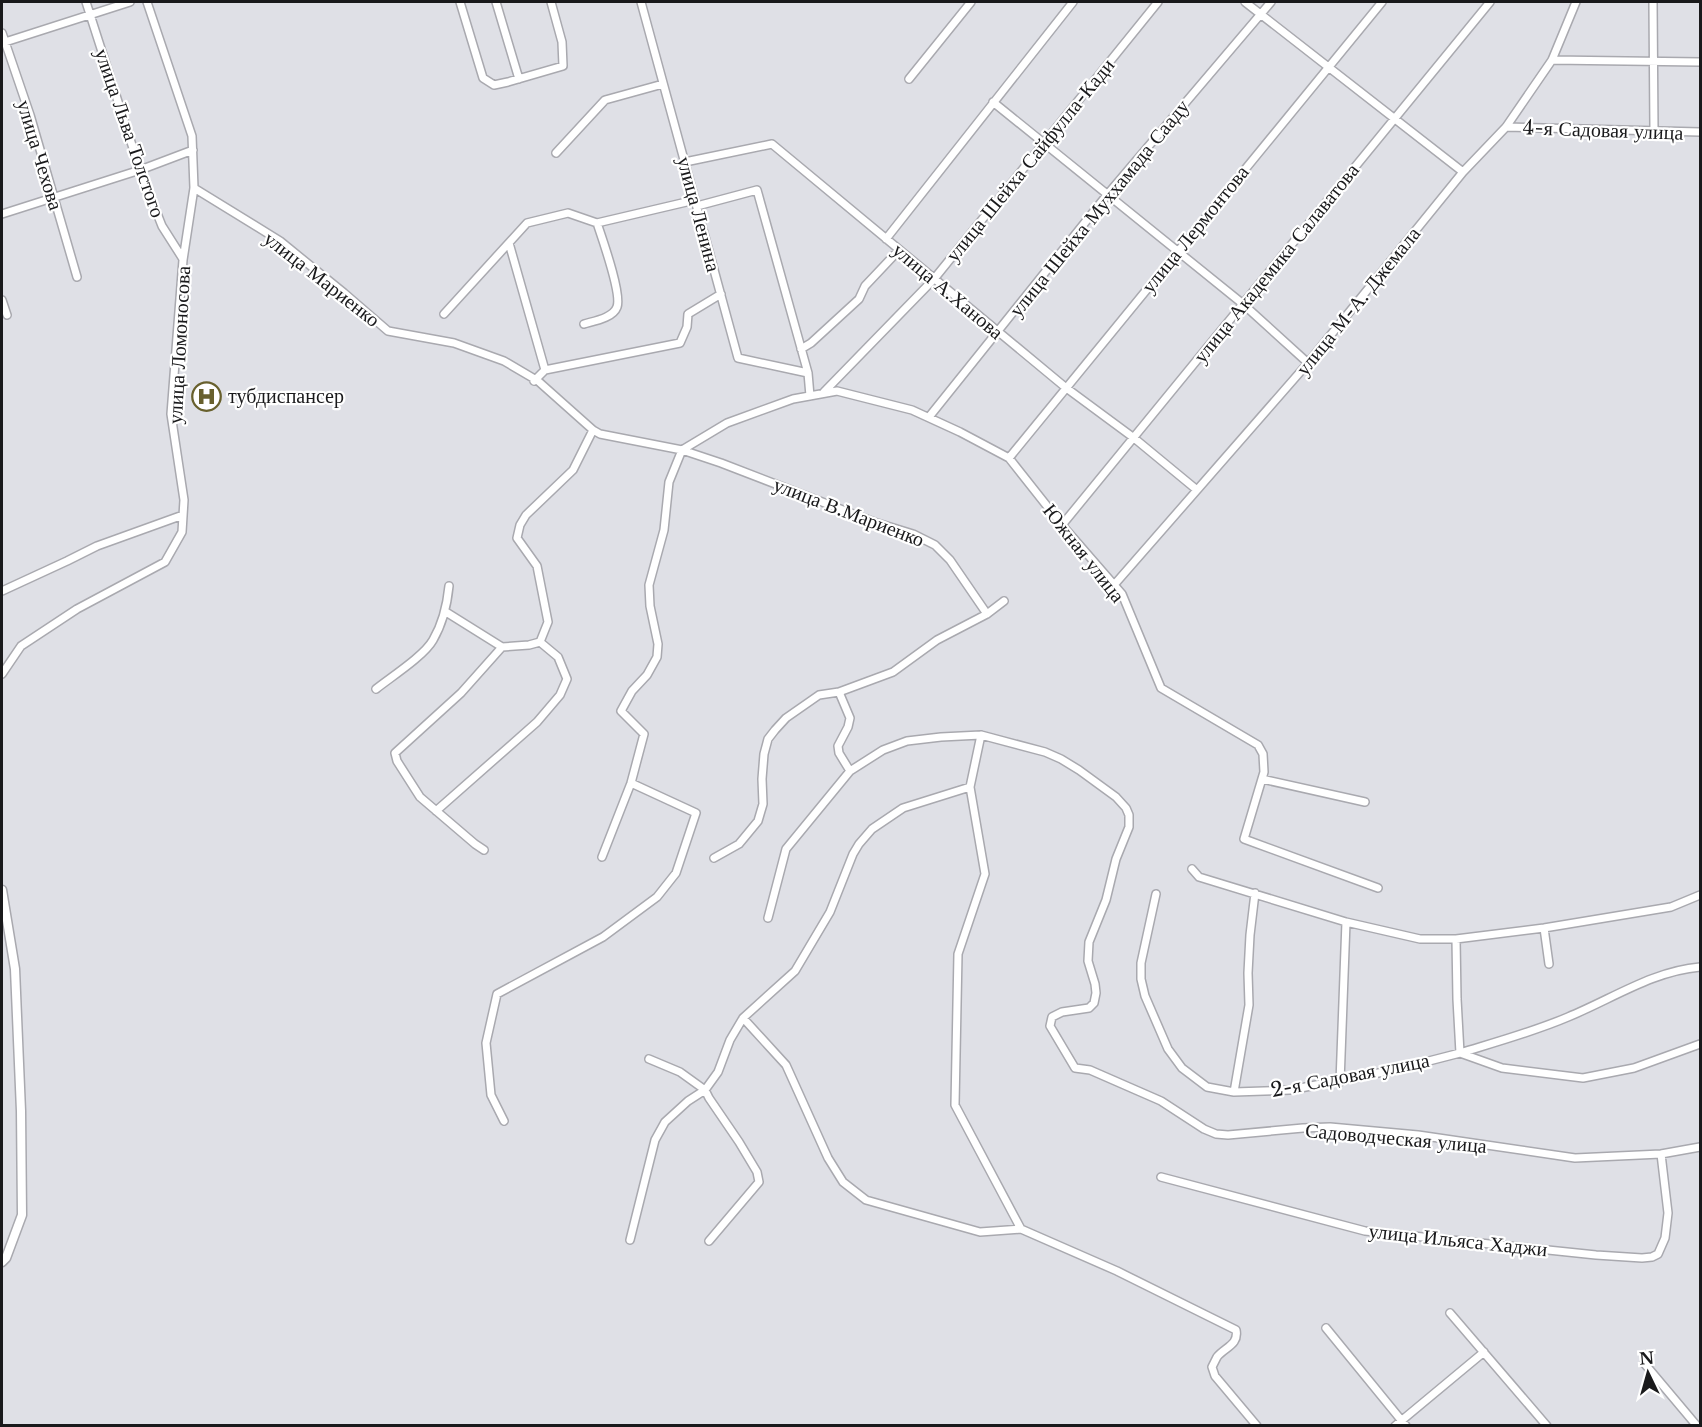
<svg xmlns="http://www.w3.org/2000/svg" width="1702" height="1427" font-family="'Libre Baskerville',serif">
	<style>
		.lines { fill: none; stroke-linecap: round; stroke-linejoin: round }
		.minor-casing { stroke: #a9a9af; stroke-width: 10 }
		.tertiary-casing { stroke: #a9a9af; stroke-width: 11 }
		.minor { stroke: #fff; stroke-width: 7 }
		.tertiary { stroke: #fff; stroke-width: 8 }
		.labels { text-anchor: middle; stroke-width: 4.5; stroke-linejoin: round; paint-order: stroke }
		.street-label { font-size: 20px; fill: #19191b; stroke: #fff }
		.poi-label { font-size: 20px; fill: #19191b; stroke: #fff; text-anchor: start }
	</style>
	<rect width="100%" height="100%" fill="#dfe0e6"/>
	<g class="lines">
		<defs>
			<path id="minor" d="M86,2L140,170L162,226L183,259
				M460,2L483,78L494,85L508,82L563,66L562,42L551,2
				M496,2L519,79
				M641,2L738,358L808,373
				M1245,2L1463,172
				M1653,2L1654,131
				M2,33L30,115L77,277
				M2,43L130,2
				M1552,60L1700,62
				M909,79L971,2
				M993,102L1243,304L1308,363
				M1506,127L1700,132
				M556,153L605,100L663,84
				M685,162L772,144L1065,387L1134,438L1197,490
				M194,188L280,241L344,293L388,331L454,343L504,361L538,381L593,430L600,434L682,450L721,463L874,522L913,534L935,545L950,560L987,614
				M697,206L757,190L808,373L810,396
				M2,214L140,170L193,150
				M886,239L1073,2
				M509,243L545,370
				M2,300L7,315
				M444,314L527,223L568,213L597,223L695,200
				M584,324C594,321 613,318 617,307C622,294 602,238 597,223
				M801,349L811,343L859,299L865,286L899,250
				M534,381L545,370L680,343L687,327L688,314L721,294
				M824,392L934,279L1158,2
				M929,417L1107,195L1271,2
				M682,450L727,423L793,399L837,391L912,410L960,432L1009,458L1062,525L1122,594L1161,688L1258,745L1263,754L1264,772L1244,839L1378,888
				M1009,458L1382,2
				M1062,525L1490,2
				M1114,585L1308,363L1463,172L1506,127L1552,60L1576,2
				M2,591L67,561L97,546L183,515
				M446,612L502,647L529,645L540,642
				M540,642L548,622L537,566L517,538L520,525L526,515L573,470L593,430
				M2,674L21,646L77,609L165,562L182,532L184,500L171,414L183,260L194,188L192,136L147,2
				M376,689C391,677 424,656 433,640C443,623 447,606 449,586
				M839,692L850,718L848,727L838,746L839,753L850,771
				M1262,779L1365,802
				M970,787L985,874L958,954L955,1105L1021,1229L1117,1271L1236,1330C1239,1345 1225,1347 1217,1357C1216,1359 1213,1365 1212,1367L1215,1376L1257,1426
				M436,811L537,722L560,695L567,679L558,657L540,642
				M484,850L475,844L420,797L397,761L395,753L461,693L502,647
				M602,857L631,783L644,734L621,711L632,691L647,675L657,657L658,644L650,606L649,585L664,530L669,482L682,450
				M714,858L739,844L758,821L763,804L762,779L764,754L768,739L775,730L786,718L819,695L839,692L893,672L937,640L987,614L1004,601
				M1192,869L1199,877L1346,922L1420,939H1456L1544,928L1671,907L1700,895
				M1156,894L1141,963V979L1145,996L1168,1049L1182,1068L1207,1087L1234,1092L1290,1090L1394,1070L1460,1053L1502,1068L1583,1078L1634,1068L1700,1044
				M768,918L786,849L850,771L883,750L907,741L941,737L981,735L1045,752L1061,759L1079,770L1116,797L1126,808L1129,815V827L1116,859L1106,900L1089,942L1088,961L1095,984L1096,993L1094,1003L1089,1008L1062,1012L1052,1017L1050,1026L1075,1068L1090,1070L1161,1101L1204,1129L1216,1134L1228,1135L1303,1128L1330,1127L1418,1135L1575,1158L1661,1154L1700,1147
				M1544,928L1549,964
				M1456,939L1457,999L1460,1053C1496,1042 1533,1032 1568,1017C1612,999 1653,971 1700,967
				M743,1018L786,1065L828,1158L843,1182L866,1200L980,1232L1021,1229
				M649,1059L680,1072L705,1090L709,1098L739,1142L757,1172L759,1182L709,1241
				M1340,1082L1346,922
				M1234,1092L1249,1005L1248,973L1250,935L1255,893
				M504,1121L491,1095L486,1043L497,994L603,937L657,897L676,873L696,813L631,783
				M1161,1177L1365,1231L1596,1255L1642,1258L1652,1257L1658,1254L1665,1238L1668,1213L1661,1154
				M630,1240L655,1140L665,1122L688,1101L705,1090L718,1072L730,1040L743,1018L795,971L830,912L853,854L859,844L872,829L903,808L970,787L981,735
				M1450,1313L1547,1426
				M1326,1328L1406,1426
				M1644,1363L1697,1426
				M1395,1426L1484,1352"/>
			<path id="tertiary" d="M2,890L15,969L21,1111L22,1215L6,1258L2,1262"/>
		</defs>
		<use href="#minor" class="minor-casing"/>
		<use href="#tertiary" class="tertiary-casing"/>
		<use href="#minor" class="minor"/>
		<use href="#tertiary" class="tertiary"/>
	</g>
	<defs>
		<symbol id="hospital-ring" viewBox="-11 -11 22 22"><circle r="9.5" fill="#fff" stroke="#68602d" stroke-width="1.5"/><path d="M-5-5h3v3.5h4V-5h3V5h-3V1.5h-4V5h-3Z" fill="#68602d"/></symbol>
	</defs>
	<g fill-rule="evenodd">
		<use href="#hospital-ring" x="190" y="380" width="33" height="33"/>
	</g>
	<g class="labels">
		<g class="street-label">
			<text transform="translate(1603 130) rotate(2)" y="7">4-я Садовая улица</text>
			<text transform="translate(130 133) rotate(71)" y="7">улица Льва Толстого</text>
			<text transform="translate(40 155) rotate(73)" y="7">улица Чехова</text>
			<text transform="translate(1030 160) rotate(-51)" y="7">улица Шейха Сайфулла-Кади</text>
			<text transform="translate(1099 208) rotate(-51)" y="7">улица Шейха Муххамада Сааду</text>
			<text transform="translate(699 214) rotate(75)" y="7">улица Ленина</text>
			<text transform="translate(1195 229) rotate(-51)" y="7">улица Лермонтова</text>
			<text transform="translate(1276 263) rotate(-51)" y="7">улица Академика Салаватова</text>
			<text transform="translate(322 279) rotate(38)" y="7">улица Мариенко</text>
			<text transform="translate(948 291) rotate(40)" y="7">улица А.Ханова</text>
			<text transform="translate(1358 301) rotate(-51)" y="7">улица М-А. Джемала</text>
			<text transform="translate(179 345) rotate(-87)" y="7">улица Ломоносова</text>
			<text transform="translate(849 512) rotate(21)" y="7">улица В.Мариенко</text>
			<text transform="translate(1084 553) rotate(52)" y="7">Южная улица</text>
			<text transform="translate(1350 1075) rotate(-11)" y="7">2-я Садовая улица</text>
			<text transform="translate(1396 1138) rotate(5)" y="7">Садоводческая улица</text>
			<text transform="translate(1458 1240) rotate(6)" y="7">улица Ильяса Хаджи</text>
		</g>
		<g class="poi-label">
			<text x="228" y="403">тубдиспансер</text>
		</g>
	</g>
	<rect width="1702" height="1427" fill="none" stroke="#19191b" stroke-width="6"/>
	<g transform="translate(1648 1373) rotate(355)" stroke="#ffffff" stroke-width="4.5" paint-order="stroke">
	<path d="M0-4.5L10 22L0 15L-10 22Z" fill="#19191b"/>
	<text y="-9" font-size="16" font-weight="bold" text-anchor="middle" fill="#19191b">N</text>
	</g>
</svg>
